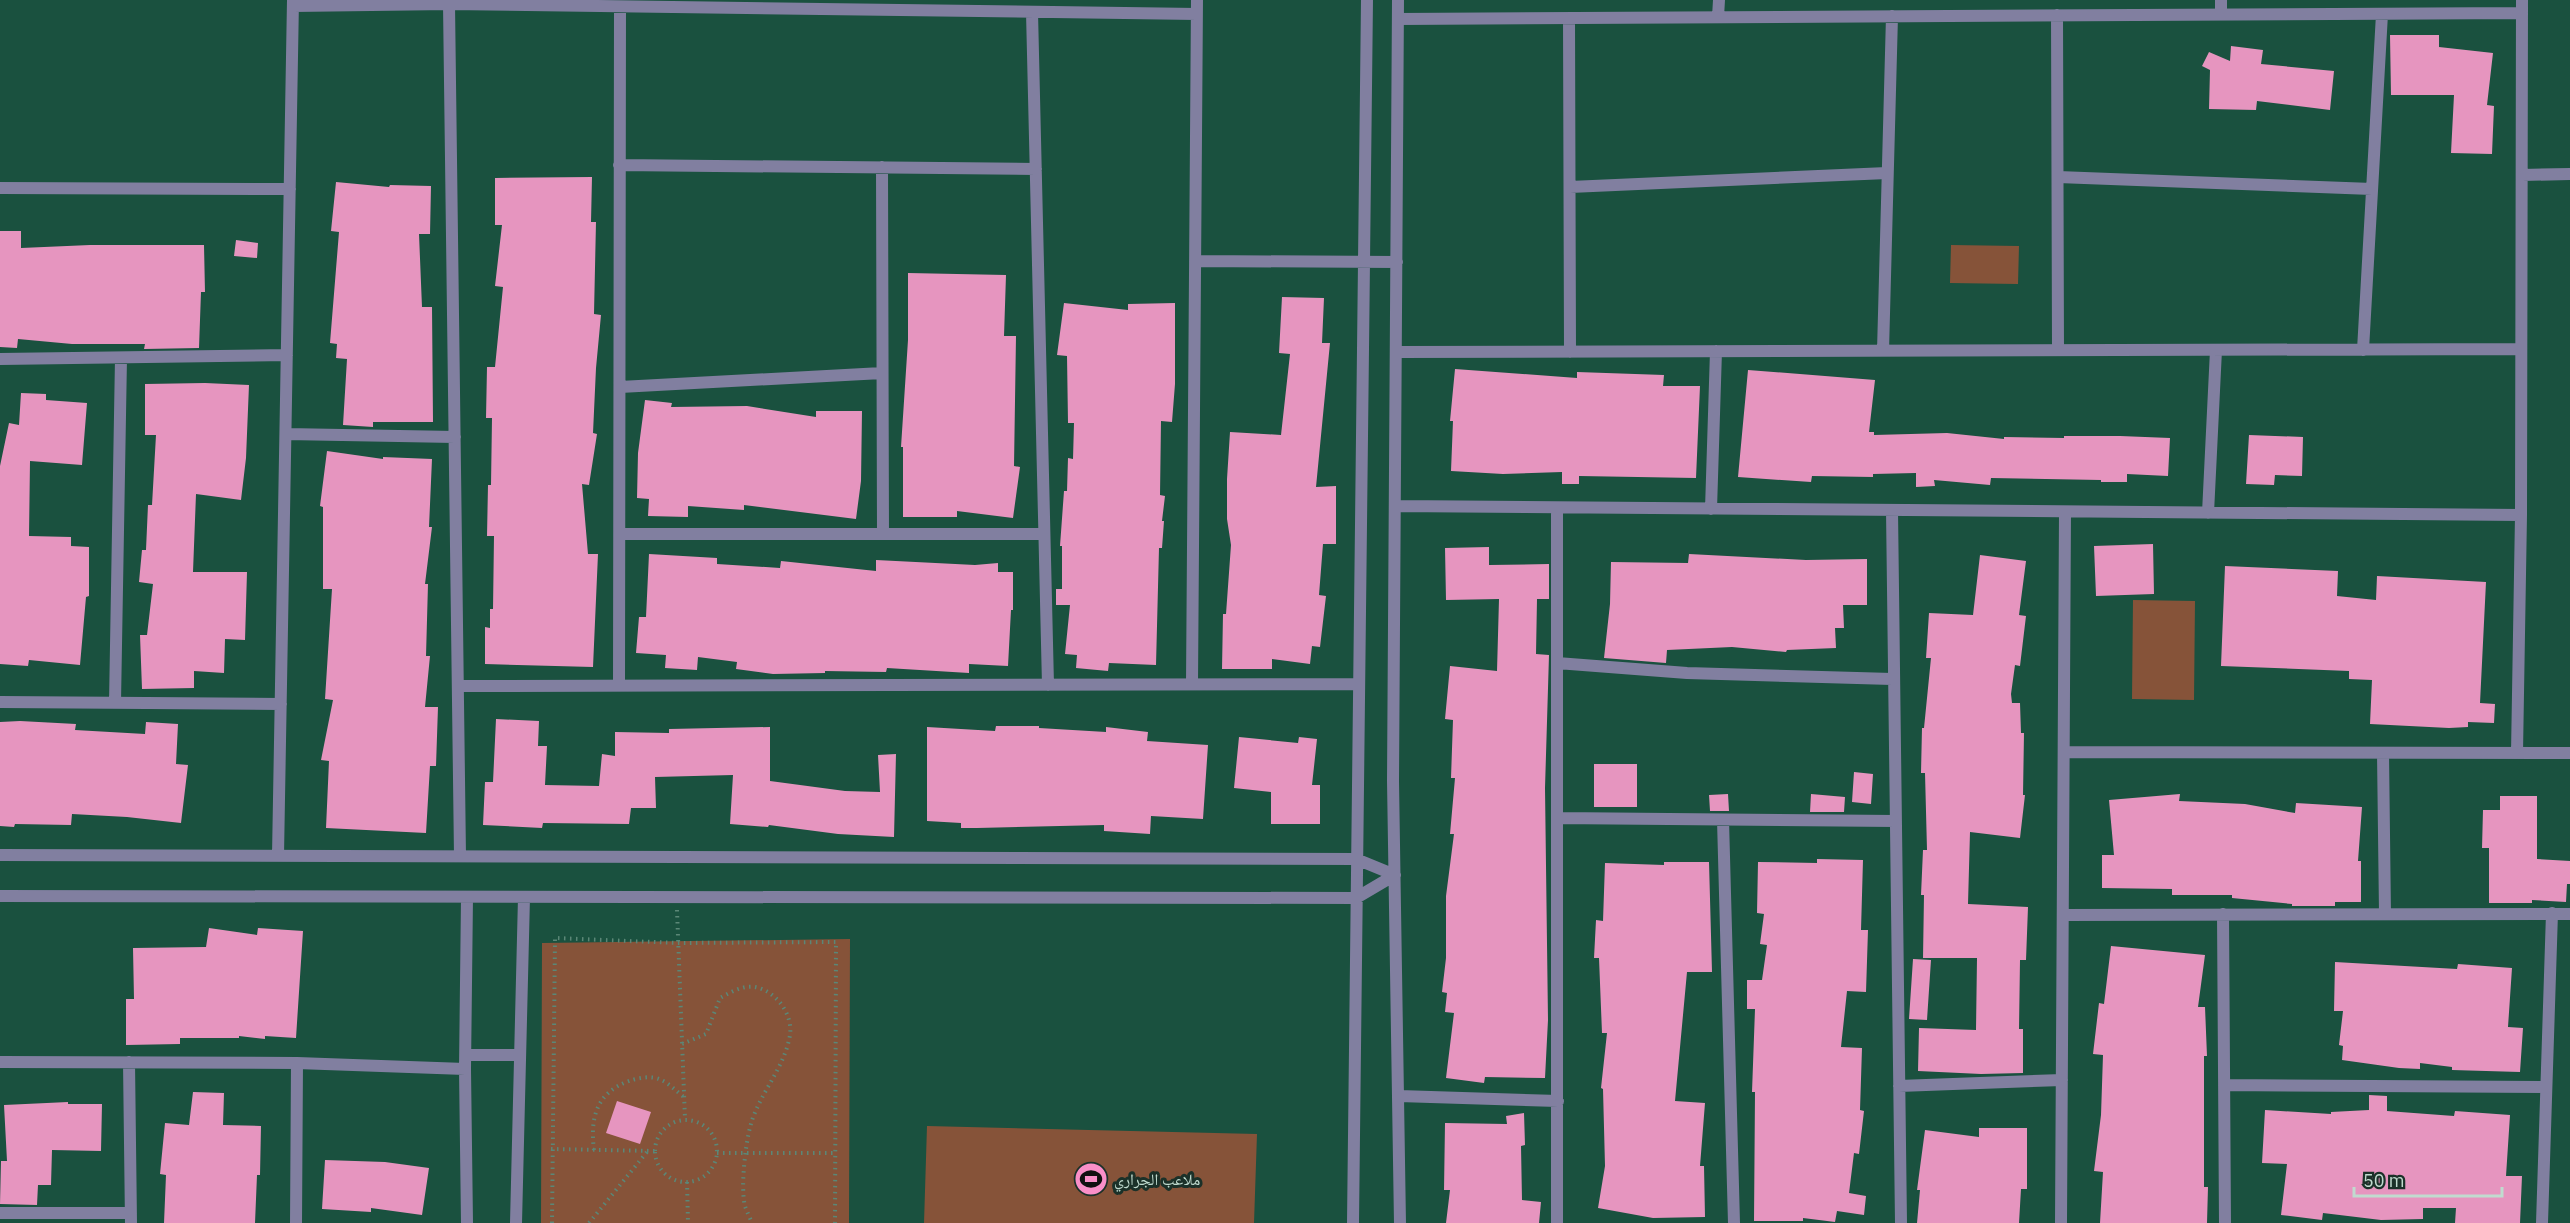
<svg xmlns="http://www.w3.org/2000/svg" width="2570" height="1223" font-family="'IBM Plex Sans','Noto Naskh Arabic',sans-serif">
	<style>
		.green { fill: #865339 }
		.building { fill: #e695bf }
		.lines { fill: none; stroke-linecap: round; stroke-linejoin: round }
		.path { stroke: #5b8777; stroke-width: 4; stroke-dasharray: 1.5 4.5; stroke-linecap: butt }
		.minor { stroke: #817fa0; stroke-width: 12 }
		.labels { text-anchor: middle; stroke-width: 6; stroke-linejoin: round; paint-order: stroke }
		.poi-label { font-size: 16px; fill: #c0dbcf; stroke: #1b3129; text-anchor: start }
	</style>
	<rect width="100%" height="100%" fill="#1a513f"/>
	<path class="green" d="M1951,245L2019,246L2018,284L1950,283Z
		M2133,600L2195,601L2194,700L2132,699Z
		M850,939L849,1223H541L542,943Z
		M927,1126L1257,1134L1254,1223H924Z"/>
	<path class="building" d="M2390,35H2439V47L2493,53L2487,105L2494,106L2492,154L2451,153L2454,95H2391Z
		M2231,46L2263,50L2261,64L2334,71L2330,110L2257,101L2256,110L2209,109L2210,70L2202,66L2209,52L2230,61Z
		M592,177L591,222H596L594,314L601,315L596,368L593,433L597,434L589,485L582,484L588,554H598L593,667L485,664V627L490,628V609H493L494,536H487L488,485H491L492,418H486L487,367H495L503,287L495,286L502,225H495V178Z
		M336,182L389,187L390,185L431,186L430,234H419L422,307H432L433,422H373V427L343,425L347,359L336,358L337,344L330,343L339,232L331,231Z
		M0,231H21V248L90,245H204L205,292H201L199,348L144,349L145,344H72L18,339L17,348L0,347Z
		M236,240L258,243L257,258L234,256Z
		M908,273L1006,275L1004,336H1016L1014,466L1020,467L1013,518L957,511V517H903V447H901L908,340Z
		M1282,297L1324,298L1322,343H1330L1316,487L1336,486V544H1323L1319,595L1326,596L1320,647L1312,646L1310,664L1272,659V669H1222L1223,614H1226L1231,545L1227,519V479L1230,432L1281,435L1290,354L1279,353Z
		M1064,303L1128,310V304L1175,303V384L1172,422L1161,421L1160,495L1165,496L1162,521H1164L1162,548H1159L1156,665L1109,663L1108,671L1076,668L1077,655L1065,654L1070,605H1056V589H1062V546H1060L1064,491H1067L1068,458L1073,459L1074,423H1068L1067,356L1057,355Z
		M1455,369L1577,378V372L1664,375L1663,386H1700L1696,478L1579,476V484H1562V472L1503,474L1451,471L1453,421H1450Z
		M1748,370L1875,380L1869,432H1874V435L1947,433L2004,439V437L2064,438V436H2120L2170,438L2168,476L2127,474V482H2101V480L1991,478L1990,485L1934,480L1935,486L1916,487V473L1873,474V477L1812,476L1811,482L1738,477Z
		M205,383L249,385L246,458L241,500L196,494L193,572H247L245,640L225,639L224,673L194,671V688L142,689L140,635H147L153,584L139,582L142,550H146L148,505H152L156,435H145V384Z
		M21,393L46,394V400L87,403L82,465L30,461L29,536L71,537V546L89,547V596L86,597L80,665L29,660L28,666L0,664V466L9,423L19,425Z
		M645,400L672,403L671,407L747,406L816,417V411H862L861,481L856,519L744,505V510L688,506V517L648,516L649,499L637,498L638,453Z
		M2249,435L2303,437L2302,476L2275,475L2274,485L2246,484Z
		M327,451L383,459V457L432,459L429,527H432L425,584H428L426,656H430L425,707H438L436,766H430L426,833L326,828L329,761L321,760L333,700L325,699L332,589H323V507L320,506Z
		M2153,544L2154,594L2096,596L2094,546Z
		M1489,547V565L1549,564V599H1537L1536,654L1549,655L1545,788L1548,1020L1545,1078L1485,1077L1484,1083L1446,1078L1454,1013L1445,1012L1447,993L1442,992L1446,958V896L1454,834H1450L1455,778H1451L1453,720L1445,719L1450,666L1497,671L1499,599L1446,600L1445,548Z
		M649,554L717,558V564L780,568L781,561L876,571V560L975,565L998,563V572H1013V610H1011L1008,666L969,664V673L887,668L886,672L825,671V673L773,674L736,669L737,662L698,657L697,670L665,668L666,655L636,653L639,617H646Z
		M1689,554L1806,560L1867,559V605H1843L1844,628H1835L1836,648L1787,650L1786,652L1732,647L1667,650L1666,663L1604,658L1610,604L1611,562L1688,563Z
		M1980,555L2026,561L2019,615L2026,616L2020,666L2015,665L2011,694L2012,703H2020L2021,733H2024L2023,795H2025L2020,838L1970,832L1968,904L2028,907L2026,960H2020L2019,1029H2023V1073L1981,1074L1918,1071L1919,1028L1976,1030L1977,958H1923L1924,895H1921L1923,850H1927L1925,773H1921L1922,728H1924L1931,658H1926L1929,613L1973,615Z
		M2225,566L2338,571L2337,596L2376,600L2377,576L2486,582L2480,703L2495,704L2494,723L2468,722V727L2449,728L2370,724L2372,680L2349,679V671L2221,666Z
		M496,719L539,721L538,746H547L545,785L599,786L602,754L615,756V732L669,733V729L770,727V781L845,791L880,792L878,755L896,754L894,837L838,834L769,825L768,827L730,824L733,775L655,777L656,808H631L629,824L543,823L542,828L483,825L485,782H493Z
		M20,721L76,724L75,730L145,734L146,722L178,724L176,764L188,765L181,823L127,817L72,814L71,825L15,824L14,827L0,826V722Z
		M996,726H1039V728L1106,732V727L1148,732L1147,741L1208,745L1203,819L1151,816L1150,834L1104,831V825L977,828H961V823L927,821V727L995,731Z
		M1239,737L1298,743L1299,737L1317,739L1312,785H1320V824H1271V792L1234,788Z
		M1594,764H1637V807H1594Z
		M1854,772L1873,774L1871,804L1852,802Z
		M1728,794L1729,811H1710L1709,795Z
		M1811,794L1845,797L1844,812H1810Z
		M2180,794L2179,801L2245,804L2295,813L2296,803L2362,807L2358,861H2361V902H2335V906H2292V904L2232,898V895H2172V889L2102,888V855H2114L2109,800Z
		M2500,796H2537V859L2570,861V884H2567L2566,902L2532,900V903H2489V848H2482L2483,810H2500Z
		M1817,859L1863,860L1861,930H1868L1866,992L1847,991L1841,1047L1862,1048L1860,1110L1864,1111L1859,1154L1854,1153L1849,1193L1866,1196L1864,1215L1837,1211L1835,1222L1803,1218V1221H1754L1755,1092H1752L1755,1009H1747V980H1762L1767,945L1760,944L1764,914L1757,913L1758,862L1817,863Z
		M1664,862H1709L1712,972H1687L1675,1101L1705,1103L1700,1166H1704L1705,1217L1653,1218L1598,1208L1605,1166L1603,1089L1601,1088L1607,1033H1602L1599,958H1594L1596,920L1603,921L1605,863L1664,865Z
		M209,928L257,935L258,928L303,931L296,1038L265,1036V1039L239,1036V1038H180V1044L126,1045V999H134L133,948L206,947Z
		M2111,946L2205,955L2198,1007H2205L2207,1056H2204V1187H2208L2207,1223H2100L2103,1172L2094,1171L2101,1115L2103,1055L2093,1054L2099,1003L2104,1004Z
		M1913,959L1931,960L1927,1020L1909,1019Z
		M2335,962L2457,969L2458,964L2512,968L2508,1027L2523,1028L2520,1072L2452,1070V1067L2420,1063V1069L2399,1068L2342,1060L2343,1046L2339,1045L2343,1011H2334Z
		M193,1092L224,1093L223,1125L261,1126L260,1175H257L255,1223H164L166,1175L160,1174L165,1123L189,1125Z
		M2369,1095L2387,1096V1111L2454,1116L2455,1111L2510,1115L2506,1176H2522L2520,1223H2455L2456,1208H2423V1219L2381,1220L2323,1213L2322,1220L2281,1215L2287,1164L2262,1163L2265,1110L2331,1114V1112L2369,1110Z
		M617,1101L651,1112L640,1144L606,1133Z
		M68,1102V1104H102L101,1151L52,1150L51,1185H38L37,1205L0,1204L1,1161H7L4,1105Z
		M1524,1113L1525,1145L1521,1146L1522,1200L1541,1202L1539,1223H1446L1450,1190H1444L1445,1123L1507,1124L1506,1116Z
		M1979,1128H2027V1189H2021L2019,1223H1917L1920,1190H1917L1925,1130L1979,1137Z
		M325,1160L385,1162L429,1168L422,1215L371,1208V1212L322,1209Z"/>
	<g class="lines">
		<path class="path" d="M677,910L685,1119
			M682,1044L706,1034L720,998C731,992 743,985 755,987C776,991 793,1014 790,1035C785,1065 765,1087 754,1115C746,1133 740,1187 745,1206C747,1212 750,1218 752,1223
			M655 1151a31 31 0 1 1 62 0a31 31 0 1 1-62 0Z
			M551,1149L655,1151
			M594,1150C590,1118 596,1093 629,1081C638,1078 652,1075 661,1080C669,1083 677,1092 684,1097
			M717,1153H835
			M687,1182L688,1223
			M552,1223L555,938L677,943L836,942L835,1223
			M589,1223L647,1152"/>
		<path class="minor" d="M1398,0L1393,781L1400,1223
			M2221,0V14
			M449,4L460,856
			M293,6L449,4L1197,14
			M1032,12L1048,685
			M2057,15L2058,350
			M1718,17L1719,0
			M1569,18L1570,352
			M1398,19L2521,13
			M619,165L1036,169
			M882,167L883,534
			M2522,175L2570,174
			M2058,177L2372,189
			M1570,187L1887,173
			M0,188L290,189
			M1195,261L1397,262
			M2363,350L2382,14
			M1883,351L1892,16
			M1396,352L2521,349
			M0,359L287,355
			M620,387L882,373
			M286,434L455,437
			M1395,506L2521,515
			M1557,508V1223
			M1711,509L1716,351
			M1892,510L1901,1223
			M2208,513L2216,350
			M620,534H1044
			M1557,663L1687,673L1892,679
			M1192,684L1197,0
			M458,686L1358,684
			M619,686L620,7
			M0,702L281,704
			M115,703L121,358
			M2064,752L2570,753
			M2383,753L2385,914
			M2517,753L2521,515L2522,0
			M1557,818L1896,821
			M1723,820L1734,1223
			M0,855L1356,859L1395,875
			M278,856L293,0
			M0,896L1356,898L1395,875
			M2223,914L2225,1223
			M2063,915L2570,914
			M466,1055H519
			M0,1062L297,1063L465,1069
			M129,1062L131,1223
			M2224,1085L2546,1087
			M1899,1086L2062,1080
			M1399,1096L1558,1101
			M0,1213H131
			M296,1223L297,1063
			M467,1223L465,1069L467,897
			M516,1223L524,897
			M1353,1223L1367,0
			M2061,1223L2065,512
			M2542,1223L2552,913"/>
	</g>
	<defs>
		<symbol id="stadium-disc" viewBox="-11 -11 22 22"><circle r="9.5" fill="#f98fc8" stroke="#1b3129"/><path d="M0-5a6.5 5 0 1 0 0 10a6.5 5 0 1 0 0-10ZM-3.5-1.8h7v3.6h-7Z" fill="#111"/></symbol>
	</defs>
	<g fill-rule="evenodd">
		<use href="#stadium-disc" x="1072" y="1160" width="38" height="38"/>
	</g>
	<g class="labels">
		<g class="poi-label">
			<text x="1114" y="1185">ملاعب الجراري</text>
		</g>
	</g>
	<path d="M2354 1187v9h148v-9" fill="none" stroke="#c0dbcf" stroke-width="3"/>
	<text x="2363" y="1187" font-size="18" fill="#c0dbcf" stroke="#1b3129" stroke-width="4.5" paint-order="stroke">50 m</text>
</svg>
